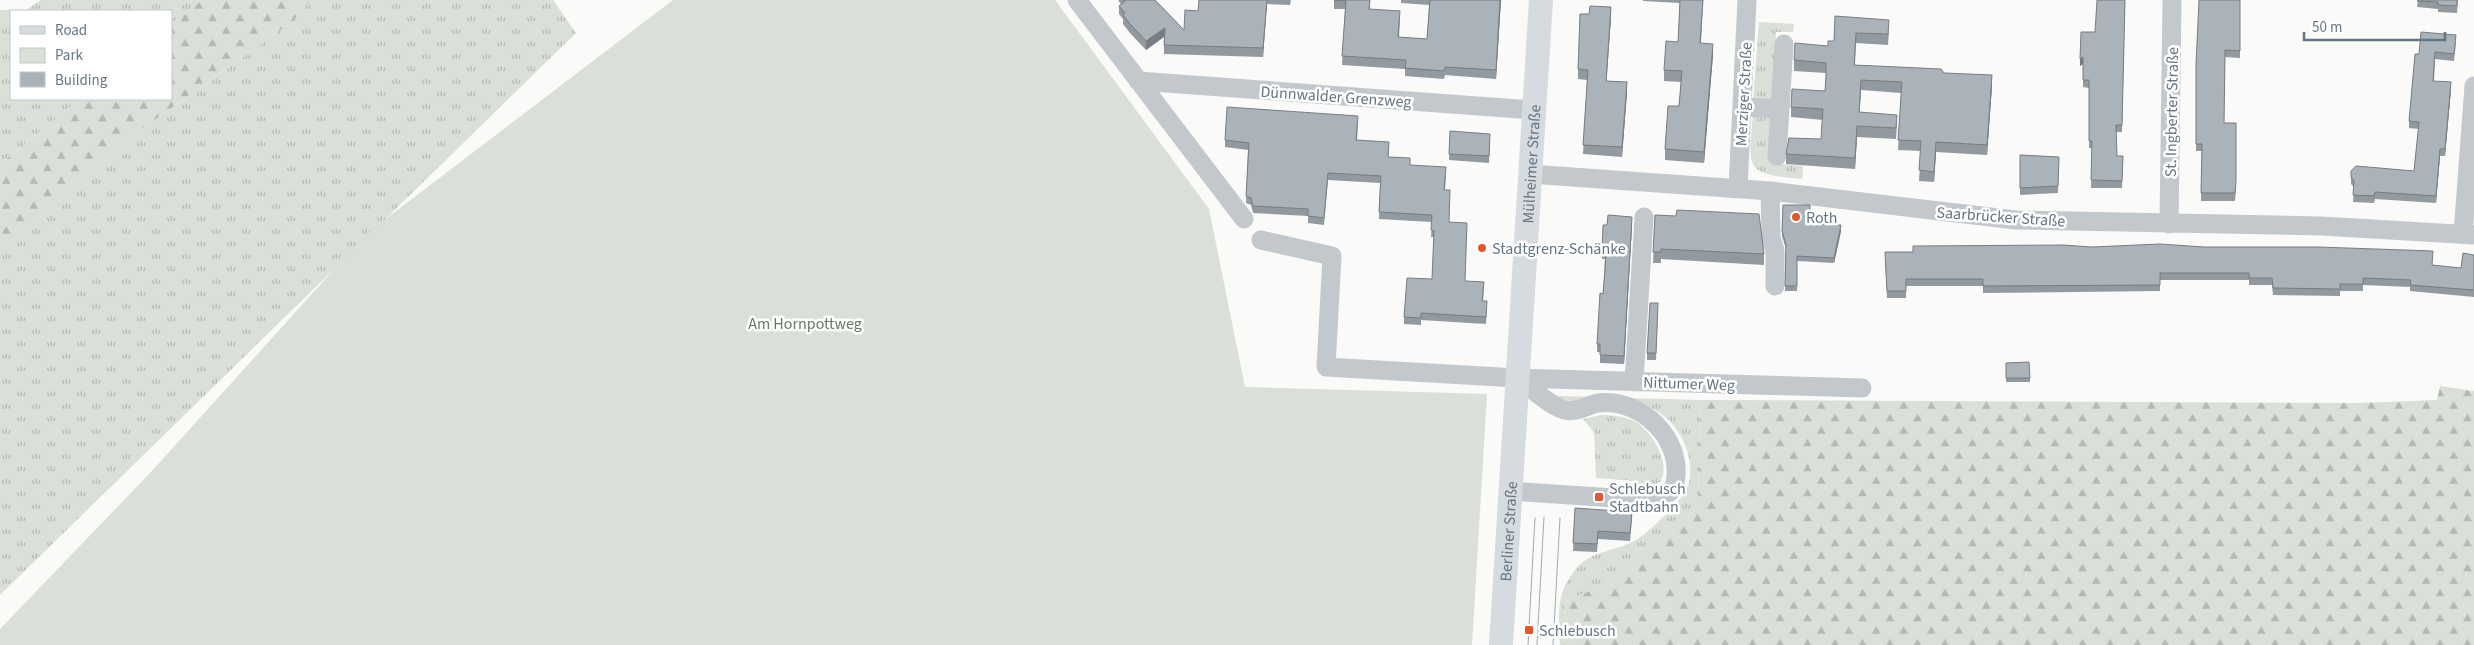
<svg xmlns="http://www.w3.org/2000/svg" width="2474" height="645" font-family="'Source Sans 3',sans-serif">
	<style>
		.grass { fill: url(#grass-tufts) }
		.forest { fill: url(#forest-firs) }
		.green { fill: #dadfd7 }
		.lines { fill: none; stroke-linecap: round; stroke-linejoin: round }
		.minor { stroke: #c3c8cc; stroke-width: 19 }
		.major { stroke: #d6dbdf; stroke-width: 24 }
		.tram { stroke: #a2aab0; stroke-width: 1 }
		.wall { fill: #929a9f }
		.shaded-wall { fill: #777d82 }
		.building { fill: #aab3b9; stroke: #777d82 }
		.poi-dot { fill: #e4572e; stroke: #fff; stroke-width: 2 }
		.labels { text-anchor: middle; stroke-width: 5; stroke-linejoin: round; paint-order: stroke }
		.street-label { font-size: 16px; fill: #657683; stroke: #fff }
		.poi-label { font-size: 16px; fill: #657683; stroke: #fff; text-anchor: start }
		.park-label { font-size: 16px; fill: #687a64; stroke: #fff }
	</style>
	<defs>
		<pattern id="grass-tufts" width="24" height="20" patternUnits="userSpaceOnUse" patternTransform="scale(1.25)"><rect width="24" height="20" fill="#dadfd7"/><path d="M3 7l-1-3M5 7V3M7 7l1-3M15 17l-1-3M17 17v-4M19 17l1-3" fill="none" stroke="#b4b9b4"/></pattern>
		<pattern id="forest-firs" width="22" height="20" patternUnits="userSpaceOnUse" patternTransform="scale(1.25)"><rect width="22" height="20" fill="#dadfd7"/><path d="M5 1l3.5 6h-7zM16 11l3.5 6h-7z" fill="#b4b9b4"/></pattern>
	</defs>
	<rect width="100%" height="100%" fill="#fafaf8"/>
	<path class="grass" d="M41,0H202L171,25V11H11V99H80L0,164V10H26Z
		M311,0H553L576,33L0,595V253L121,144L293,21Z
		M1759,22L1794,24L1793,32H1776V96L1773,100L1753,101Z
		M1753,113L1765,114L1772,119V163L1803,166L1802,179C1742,174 1749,168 1753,113Z
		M1559,396L1700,400L1698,507L1630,574L1566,601L1563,645H1560C1559,615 1555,595 1575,570C1591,549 1619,552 1639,538C1652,529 1686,498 1689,483C1696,451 1674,413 1643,405C1635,403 1625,404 1617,404C1597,403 1579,402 1560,400Z
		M1601,415C1612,415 1621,416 1632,420C1660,433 1685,494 1635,489V481L1596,478L1594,432L1583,419Z"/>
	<path class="forest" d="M202,0H311L293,21L121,144L0,253V164L80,99H171V25Z
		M2440,386L2474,391V645H1563L1566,601L1630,574L1698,507L1700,400L2359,403L2437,400Z"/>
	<path class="green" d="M673,0H1055L1209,209L1245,387L1487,394L1472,645H0V629L151,472L366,234Z"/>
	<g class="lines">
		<path class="minor" d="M1077,0L1244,219
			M1138,81L1534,110
			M1742,107L1780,109L1784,44
			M1777,156L1780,109
			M1530,174L1770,191L2016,220L2322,226L2474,235
			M1738,188L1747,0
			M1770,191L1771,238L1775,250V286
			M2169,224L2172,0
			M2463,234L2474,86
			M1261,240L1332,256L1326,367L1517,378L1862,388
			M1634,382L1644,217
			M1510,491L1645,500C1656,499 1672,496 1675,483C1684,439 1641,398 1598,403C1587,405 1577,413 1565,410C1551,407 1529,386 1517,378"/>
		<path class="major" id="s1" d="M1501,645L1541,0"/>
		<path class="tram" d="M1528,645L1535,518
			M1537,645L1544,517
			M1553,645L1560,518"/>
	</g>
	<path class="wall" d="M1118,0H1155L1184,30L1198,11L1199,0H1291L1290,5L1267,4L1263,57L1164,54V37L1146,50L1130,33L1123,24V19L1119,14V6L1121,4Z
		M1334,0H1370V9L1400,19L1399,37L1427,39L1429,5L1401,3V0H1501L1496,79L1445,75L1444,79L1405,76V69L1342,65L1345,9H1334Z
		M1643,0H1703L1701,43L1713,55L1704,163L1665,160V149L1679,106L1681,82L1664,81V70L1678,42L1680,3L1643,1Z
		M2125,0L2122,132H2116L2117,156H2123L2122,188H2091L2092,148H2089V88L2083,87V64L2080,66L2095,32Z
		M2240,0V58L2225,57V62L2224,123L2236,189L2235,201H2201L2202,151H2196V64Z
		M2418,0H2458L2457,13L2438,12V9L2417,7Z
		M1835,16L1889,31L1888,45L1856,43L1855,65L1944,73L1992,86L1987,155L1936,152L1934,182L1919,181L1921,151L1898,150L1901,93L1861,90L1859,112L1897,125L1896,139L1857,137L1855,169L1786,164V154L1821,139L1823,120L1791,117V107L1825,91L1826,73L1794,71V60L1828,46L1834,41Z
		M1611,17L1606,81L1627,92L1622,157L1583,154L1587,80L1578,79V69Z
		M2456,42L2454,61L2435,59L2434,81L2451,89L2445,156H2440L2436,203L2375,199L2374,203L2353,202L2354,187L2351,184V171H2414L2419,129L2409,128V121L2419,54Z
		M1358,123L1357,140L1389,149L1388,157L1410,165L1446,174L1445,190L1449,222L1465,281L1484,289L1483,301L1487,308L1486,324L1421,320V325L1404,324V317L1432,279L1434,237H1431L1432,222L1379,219L1380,183L1328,180L1324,225L1308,223V216L1253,213L1251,205L1246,203L1248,150L1225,147V140Z
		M1450,131L1490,140L1489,163L1449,160Z
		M2020,155L2059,157L2058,193L2020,195Z
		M1783,205L1810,224L1841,231L1834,263L1797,261V291H1785L1786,249L1782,236Z
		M1655,215L1764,254V265L1661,259V263H1653Z
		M1632,225L1624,364L1600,363V352H1597V344L1603,294L1605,259H1602V251Z
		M2092,247L2432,265L2461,268L2474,255V297L2410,291V287L2363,285V291H2340V296L2273,295L2272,285H2249V280H2160V291L1983,293V286H1906V298H1887L1885,259L1913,252Z
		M1658,310L1656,360H1647V353Z
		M2006,363L2030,378V382H2006Z
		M1575,508L1632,519L1630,541L1598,539L1597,552L1573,551Z"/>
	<path class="shaded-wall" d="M1267,0L1263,57V48Z
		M1500,0H1501L1496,79V70Z
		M1703,0L1700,54V43Z
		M1611,7V17L1606,90V81Z
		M1165,28V36L1146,50V41Z
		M1713,44V55L1704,163V152Z
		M2083,57V64L2080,66V59Z
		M1992,75V86L1987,155V145Z
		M1861,80V90L1859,122V112Z
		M1627,82V92L1622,157V147Z
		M2451,82V89L2445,156V149Z
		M1857,126V137L1855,169V158Z
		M1936,142V152L1934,182V172Z
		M2440,149V156L2436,203V196Z
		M1632,217V225L1624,364V356Z
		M1841,225V231L1834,263V258Z"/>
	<path class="building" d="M1124,0H1155L1184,30L1185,10L1198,11L1199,0H1267L1263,48L1164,45L1165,28L1146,41L1130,24L1123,15L1125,13L1119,6L1125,1Z
		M1334,0H1370L1369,9L1400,11L1398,37L1427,39L1430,0H1500L1496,70L1445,67L1444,71L1405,68L1406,60L1342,56L1346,1Z
		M1680,0H1703L1700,43L1713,44L1704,152L1665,149L1668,106H1679L1682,71L1664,70L1666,41L1678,42Z
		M2097,0H2125L2122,125H2116L2117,156H2123L2122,181L2091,180L2092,141H2089V80H2083V57L2080,59L2081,32H2095Z
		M2199,0H2240V51L2225,50V55L2224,123H2236V181L2235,193H2201L2202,144H2196V64Z
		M2418,0H2457V6L2438,5V2L2417,1Z
		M1590,6L1611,7L1606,81L1627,82L1622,147L1583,145L1588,70L1578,69L1580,14H1589Z
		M1835,16L1889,20L1888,34L1856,33L1854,65L1941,69L1944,73L1992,75L1987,145L1936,142L1934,172L1919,170L1921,141L1898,140L1902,82L1861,80L1859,112L1897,115L1896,128L1857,126L1855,158L1786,154L1789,138L1821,139L1822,123L1823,109L1791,107L1792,89L1825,91L1826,77V63L1794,60L1795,43L1828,46V41H1834Z
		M2421,32L2456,35L2454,54L2435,52L2433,81L2451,82L2445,149H2440L2436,196L2375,192L2374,196L2353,195L2354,181L2351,177V171L2356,166L2414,171L2419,122L2409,121L2415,54H2419Z
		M1227,107L1358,116L1356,140L1389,142L1388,157L1410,158V165L1446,167L1444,190H1450L1449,222L1467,223L1465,281L1484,282L1482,301H1487L1486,317L1421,313V318L1404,317L1407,278L1432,279L1434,231L1431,230L1432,215L1379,212L1381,176L1328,173L1324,218L1308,216V209L1253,206L1251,198L1246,196L1249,143L1225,140Z
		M1450,131L1490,134L1489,156L1449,154Z
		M2020,155L2059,157L2058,186L2020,188Z
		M1783,205H1810V224L1841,225L1834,258L1797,256V286H1785L1786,245L1782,231Z
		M1677,210L1759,214L1764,254L1661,249V252H1653L1655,215L1676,216Z
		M1608,215L1632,217L1624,356L1600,355V344H1597L1600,293L1603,294L1605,270L1606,251H1602L1603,225H1607Z
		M2160,244L2204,247H2318L2433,251L2432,265L2461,268L2463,253L2474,255V290L2410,285L2411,280L2363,278V284H2340V289L2273,288L2272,278H2249V273H2160V285L1983,286V279H1906V291H1887L1885,252H1913V246L2063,245L2092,247Z
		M1650,303H1658L1656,353H1647Z
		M2029,362L2030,378H2006V363Z
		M1575,508L1632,512L1630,533L1598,531L1597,544L1573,543Z"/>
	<g class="poi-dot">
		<circle cx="1796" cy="217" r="5"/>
		<circle cx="1482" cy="248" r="5"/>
		<rect x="1594" y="492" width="10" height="10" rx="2.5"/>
		<rect x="1524" y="625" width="10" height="10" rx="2.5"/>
	</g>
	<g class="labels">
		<g class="street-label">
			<text transform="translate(1743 94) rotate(-87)" y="6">Merziger Straße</text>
			<text transform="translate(1336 96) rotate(4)" y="6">Dünnwalder Grenzweg</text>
			<text transform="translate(2171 112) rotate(-89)" y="6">St. Ingberter Straße</text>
			<text dy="6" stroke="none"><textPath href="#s1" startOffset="482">Mülheimer Straße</textPath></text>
			<text transform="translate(2001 216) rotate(4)" y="6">Saarbrücker Straße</text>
			<text transform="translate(1689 383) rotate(2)" y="6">Nittumer Weg</text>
			<text dy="6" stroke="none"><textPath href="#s1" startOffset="114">Berliner Straße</textPath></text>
		</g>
		<g class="poi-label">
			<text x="1806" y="223">Roth</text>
			<text x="1492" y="254">Stadtgrenz-Schänke</text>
			<text x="1609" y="494">Schlebusch<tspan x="1609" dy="18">Stadtbahn</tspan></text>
			<text x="1539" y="636">Schlebusch</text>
		</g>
		<g class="park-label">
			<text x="805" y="329">Am Hornpottweg</text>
		</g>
	</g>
	<rect x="10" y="10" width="162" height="90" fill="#ffffff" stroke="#c1c8cd"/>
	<rect x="20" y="26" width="25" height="8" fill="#d6dbdf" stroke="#c1c8cd"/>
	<text x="55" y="35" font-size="15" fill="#657683">Road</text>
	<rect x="20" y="48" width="25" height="15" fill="#dadfd7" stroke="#c1c8cd"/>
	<text x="55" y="60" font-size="15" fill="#657683">Park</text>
	<rect x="20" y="72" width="25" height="15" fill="#aab3b9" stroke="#c1c8cd"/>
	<text x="55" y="85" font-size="15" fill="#657683">Building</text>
	<path d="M2304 32v8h141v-8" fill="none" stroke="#657683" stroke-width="2.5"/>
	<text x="2312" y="32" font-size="15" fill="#657683" stroke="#ffffff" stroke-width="4" paint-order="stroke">50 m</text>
</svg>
